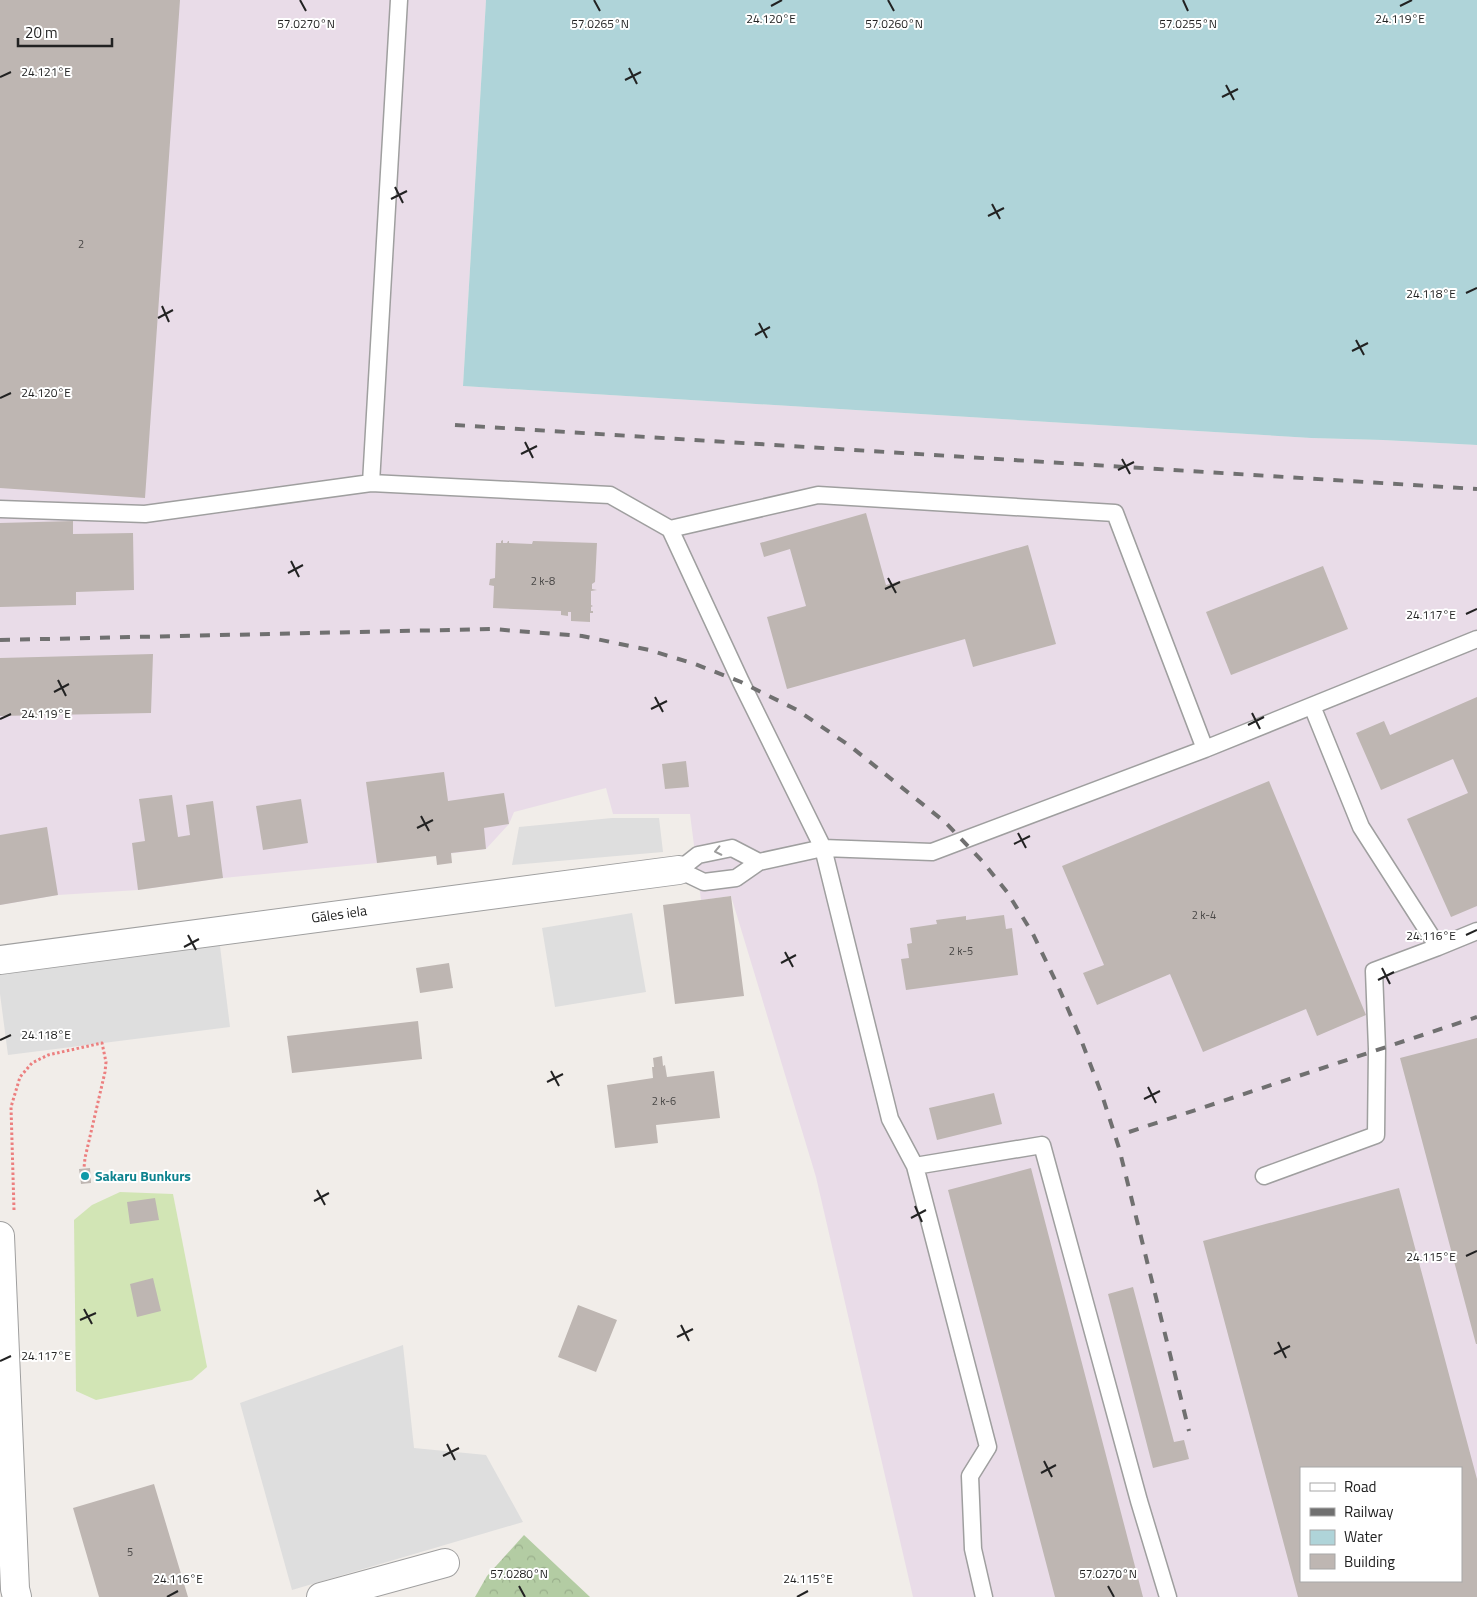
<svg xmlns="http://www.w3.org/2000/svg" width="1477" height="1597" font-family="'Titillium Web',sans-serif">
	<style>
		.industrial { fill: #e9dce8; fill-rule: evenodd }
		.grass { fill: #d2e5b5 }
		.forest { fill: url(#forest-crowns) }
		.parking { fill: #dedede }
		.water { fill: #afd4d9 }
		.building { fill: #beb6b2; fill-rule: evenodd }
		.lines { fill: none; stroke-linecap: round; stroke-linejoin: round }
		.lane-casing { stroke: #9f9f9f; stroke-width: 19 }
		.street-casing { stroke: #9f9f9f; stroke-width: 30 }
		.path { stroke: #ec7f7f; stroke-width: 3; stroke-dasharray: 2.5 2.5; stroke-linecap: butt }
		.lane { stroke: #fff; stroke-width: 16 }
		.street { stroke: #fff; stroke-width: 28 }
		.rail { stroke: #707070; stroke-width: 4; stroke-dasharray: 10 10; stroke-linecap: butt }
		.oneway { stroke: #9c9c9c }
		.ticks { fill: none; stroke: #222; stroke-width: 2 }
		.culture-dot { fill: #0f9aa8; stroke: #fff; stroke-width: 2 }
		.labels { text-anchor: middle; stroke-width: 4; stroke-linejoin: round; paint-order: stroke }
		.number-label { font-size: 11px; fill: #494746 }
		.street-label { font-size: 14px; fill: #222; stroke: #fff }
		.culture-label { font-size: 14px; font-weight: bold; fill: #0d838f; stroke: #fff; text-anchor: start }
		.ticks-label { font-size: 12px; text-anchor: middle; fill: #222; stroke: #fff; stroke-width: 4; stroke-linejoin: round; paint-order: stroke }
	</style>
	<defs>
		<pattern id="forest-crowns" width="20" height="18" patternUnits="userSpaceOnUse" patternTransform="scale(1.25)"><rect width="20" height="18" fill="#b3cca3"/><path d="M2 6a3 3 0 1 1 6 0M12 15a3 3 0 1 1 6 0" fill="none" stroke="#9aaf8c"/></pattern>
	</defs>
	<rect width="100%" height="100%" fill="#f1ede9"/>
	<path class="industrial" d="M0,0H486L463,386L1311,438L1383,440L1477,445V1597H913L816,1177L731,896L701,900L690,814H613L606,788L514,812L509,824L486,849L377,863L223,878L138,890L58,895L0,905ZM1301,1468H1461V1581H1301Z"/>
	<path class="grass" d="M120,1192L173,1194L207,1367L192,1380L96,1400L76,1391L74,1220L92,1205Z"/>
	<path class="forest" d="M524,1535L590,1597H475L487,1576Z"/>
	<path class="parking" d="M612,818H659L663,852L512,865L519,827Z
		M632,913L646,992L555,1007L542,928Z
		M219,938L230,1027L8,1055L0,994V966Z
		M403,1345L414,1448L486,1455L523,1522L292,1590L240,1403Z"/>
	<path class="water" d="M486,0H1477V445L1383,440L1311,438L463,386Z"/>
	<path class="building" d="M0,0H180L145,498L0,488Z
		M866,513L886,585L1028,545L1056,644L973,667L965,639L787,689L767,617L806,606L790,549L764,557L760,543Z
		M73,521V534L133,533L134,590L76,592V605L0,607V523Z
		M503,540V543H507L508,541H509V543L532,544L533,541L597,543L595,582L592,584V589L597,590L591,591V605L593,606L591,607V611H593V613H590V622L571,621V612H568V616L561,615V611L493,608L494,586L489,585L490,579L495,578L496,543H501V541Z
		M1323,566L1348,629L1231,675L1206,612Z
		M153,654L151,713L0,716V658Z
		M1477,697V906L1451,917L1407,819L1468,793L1453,759L1381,790L1356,733L1384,721L1390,735Z
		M686,761L689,787L665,789L662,764Z
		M444,772L448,801L504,793L509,824L484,828L486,849L451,853L452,863L437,865L436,856L377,863L366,782Z
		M1269,781L1366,1015L1317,1036L1306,1009L1203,1052L1170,974L1097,1005L1083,973L1104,965L1062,866Z
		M172,795L178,837L190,835L186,805L213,801L223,878L138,890L132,843L145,841L139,799Z
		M301,799L308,843L263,850L256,806Z
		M47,827L58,895L0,905V835Z
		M731,896L744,996L675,1004L663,905Z
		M1004,915L1006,929L1012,928L1018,975L906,990L901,959L909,958L907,944L912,943L910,928L937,924L936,920L966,916V920Z
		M449,963L453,988L420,993L416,968Z
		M418,1021L422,1059L292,1073L287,1036Z
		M1477,1038V1344H1476L1400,1058Z
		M662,1056L663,1066L665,1065L667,1077L714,1071L720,1118L656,1125L658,1143L615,1148L607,1085L653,1078L652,1067H654L653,1058Z
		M994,1093L1002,1124L937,1140L929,1108Z
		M90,1168L91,1183L81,1184L79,1169Z
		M1031,1168L1143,1597H1055L948,1190Z
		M1399,1188L1477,1479V1597H1298L1203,1241ZM1301,1468H1461V1581H1301Z
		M155,1198L159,1220L130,1224L127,1202Z
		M153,1278L161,1311L137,1317L130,1284Z
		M1133,1287L1174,1442L1184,1440L1189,1459L1153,1468L1108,1294Z
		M578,1305L617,1320L596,1372L558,1357Z
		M154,1484L188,1597H99L73,1508Z"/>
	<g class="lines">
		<defs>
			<path id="lane" d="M399,0L371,483L610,495L670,529L741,682L823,848L932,852L1205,749L1477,639
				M0,509L145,514L371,483
				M670,529L818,495L1115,513L1205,749
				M1312,706L1361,827L1438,947L1477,931
				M759,862L732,848L698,855L679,870L704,882L736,878L759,862L823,848L890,1119L915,1166L988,1447L970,1476L973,1549L984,1597
				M915,1166L1042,1145L1139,1501L1168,1597
				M1264,1176L1376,1135L1377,1049L1374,971L1438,947"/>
			<path id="street" d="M0,960L679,870
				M0,1236L15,1589L17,1597
				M321,1597L445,1563"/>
		</defs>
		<use href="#lane" class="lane-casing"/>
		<use href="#street" class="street-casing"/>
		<path class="path" d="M14,1210L11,1107L20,1077L32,1063L48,1055L102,1043L106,1062L105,1072L85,1158L84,1168"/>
		<use href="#lane" class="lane"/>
		<use href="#street" class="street"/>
		<path class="rail" d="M455,425L1477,489
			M0,640L492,629L582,636L649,650L695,664L741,682L797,710L850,746L945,822L983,862L1007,892L1033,934L1058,986L1080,1037L1102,1095L1119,1148L1189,1431
			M1129,1132L1477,1017"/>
	</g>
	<defs><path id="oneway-chevron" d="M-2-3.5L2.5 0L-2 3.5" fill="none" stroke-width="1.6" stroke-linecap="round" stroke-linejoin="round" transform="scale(1.25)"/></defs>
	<use class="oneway" href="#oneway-chevron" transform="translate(718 851) rotate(168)"/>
	<path class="ticks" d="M300,0L306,11M594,0L600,11M888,0L894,11M1183,0L1188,11M771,6L782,0M1400,6L1412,0M629,68L637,84M0,77L11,72M625,80L641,72M1226,85L1234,100M1222,97L1238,89M395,187L403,203M391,199L407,191M992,204L1000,219M988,216L1004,208M1466,293L1477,288M162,306L169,322M158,318L173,310M759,323L767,338M755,335L770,327M1356,340L1364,355M1352,351L1368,343M0,398L11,393M525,442L533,458M521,454L537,446M1122,459L1130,474M1118,470L1134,462M291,561L299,577M288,573L303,565M888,578L896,593M885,589L900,582M1466,614L1477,609M58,680L66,696M54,692L69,684M655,697L663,712M651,709L667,701M1252,713L1260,729M0,719L11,714M1248,725L1264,717M421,816L429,831M417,828L433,820M1018,833L1026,848M1014,844L1030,836M188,935L196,950M1466,935L1477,930M184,947L199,939M785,952L793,967M781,963L796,955M1382,968L1390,984M1378,980L1394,972M0,1040L11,1035M551,1071L559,1086M547,1082L563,1074M1148,1087L1156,1103M1144,1099L1160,1091M317,1190L325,1205M314,1201L329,1193M915,1206L922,1222M911,1218L926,1210M1466,1256L1477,1251M84,1309L92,1324M80,1320L96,1313M681,1325L689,1341M677,1337L693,1329M1278,1342L1286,1358M1274,1354L1290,1346M0,1361L11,1356M447,1444L455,1460M443,1456L459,1448M1044,1461L1052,1477M1041,1473L1056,1465M519,1586L525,1597M1108,1586L1114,1597M167,1597L178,1591M797,1597L808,1591"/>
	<circle class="culture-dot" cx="85" cy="1176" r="5"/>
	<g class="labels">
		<g class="number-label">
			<text x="81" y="248">2</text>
			<text x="543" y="585">2 k-8</text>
			<text x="1204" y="919">2 k-4</text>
			<text x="961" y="955">2 k-5</text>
			<text x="664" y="1105">2 k-6</text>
			<text x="130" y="1556">5</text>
		</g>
		<g class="street-label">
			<text transform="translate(339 914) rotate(-8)" y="5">Gāles iela</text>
		</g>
		<g class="culture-label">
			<text x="95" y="1181">Sakaru Bunkurs</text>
		</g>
	</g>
	<g class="ticks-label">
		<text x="771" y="23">24.120°E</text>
		<text x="1400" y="23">24.119°E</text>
		<text x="306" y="28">57.0270°N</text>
		<text x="600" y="28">57.0265°N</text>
		<text x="894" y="28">57.0260°N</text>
		<text x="1188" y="28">57.0255°N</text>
		<text x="46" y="76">24.121°E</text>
		<text x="1431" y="298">24.118°E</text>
		<text x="46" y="397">24.120°E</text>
		<text x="1431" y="619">24.117°E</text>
		<text x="46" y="718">24.119°E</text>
		<text x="1431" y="940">24.116°E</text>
		<text x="46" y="1039">24.118°E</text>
		<text x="1431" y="1261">24.115°E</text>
		<text x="46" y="1360">24.117°E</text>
		<text x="519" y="1578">57.0280°N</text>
		<text x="1108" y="1578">57.0270°N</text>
		<text x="178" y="1583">24.116°E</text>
		<text x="808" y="1583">24.115°E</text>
	</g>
	<rect x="1300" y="1467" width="162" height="115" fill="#ffffff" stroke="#a7a7a7"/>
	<rect x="1310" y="1483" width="25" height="8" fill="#ffffff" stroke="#a7a7a7"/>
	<text x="1344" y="1492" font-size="15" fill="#222222">Road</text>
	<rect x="1310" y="1508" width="25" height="8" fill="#707070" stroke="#a7a7a7"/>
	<text x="1344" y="1517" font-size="15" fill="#222222">Railway</text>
	<rect x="1310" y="1530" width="25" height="15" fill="#afd4d9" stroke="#a7a7a7"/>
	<text x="1344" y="1542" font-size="15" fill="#222222">Water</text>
	<rect x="1310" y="1554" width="25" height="15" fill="#beb6b2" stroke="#a7a7a7"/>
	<text x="1344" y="1567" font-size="15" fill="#222222">Building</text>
	<path d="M18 38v8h94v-8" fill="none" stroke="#222222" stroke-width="2.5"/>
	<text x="25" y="38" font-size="15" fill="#222222" stroke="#ffffff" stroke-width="4" paint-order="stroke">20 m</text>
</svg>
